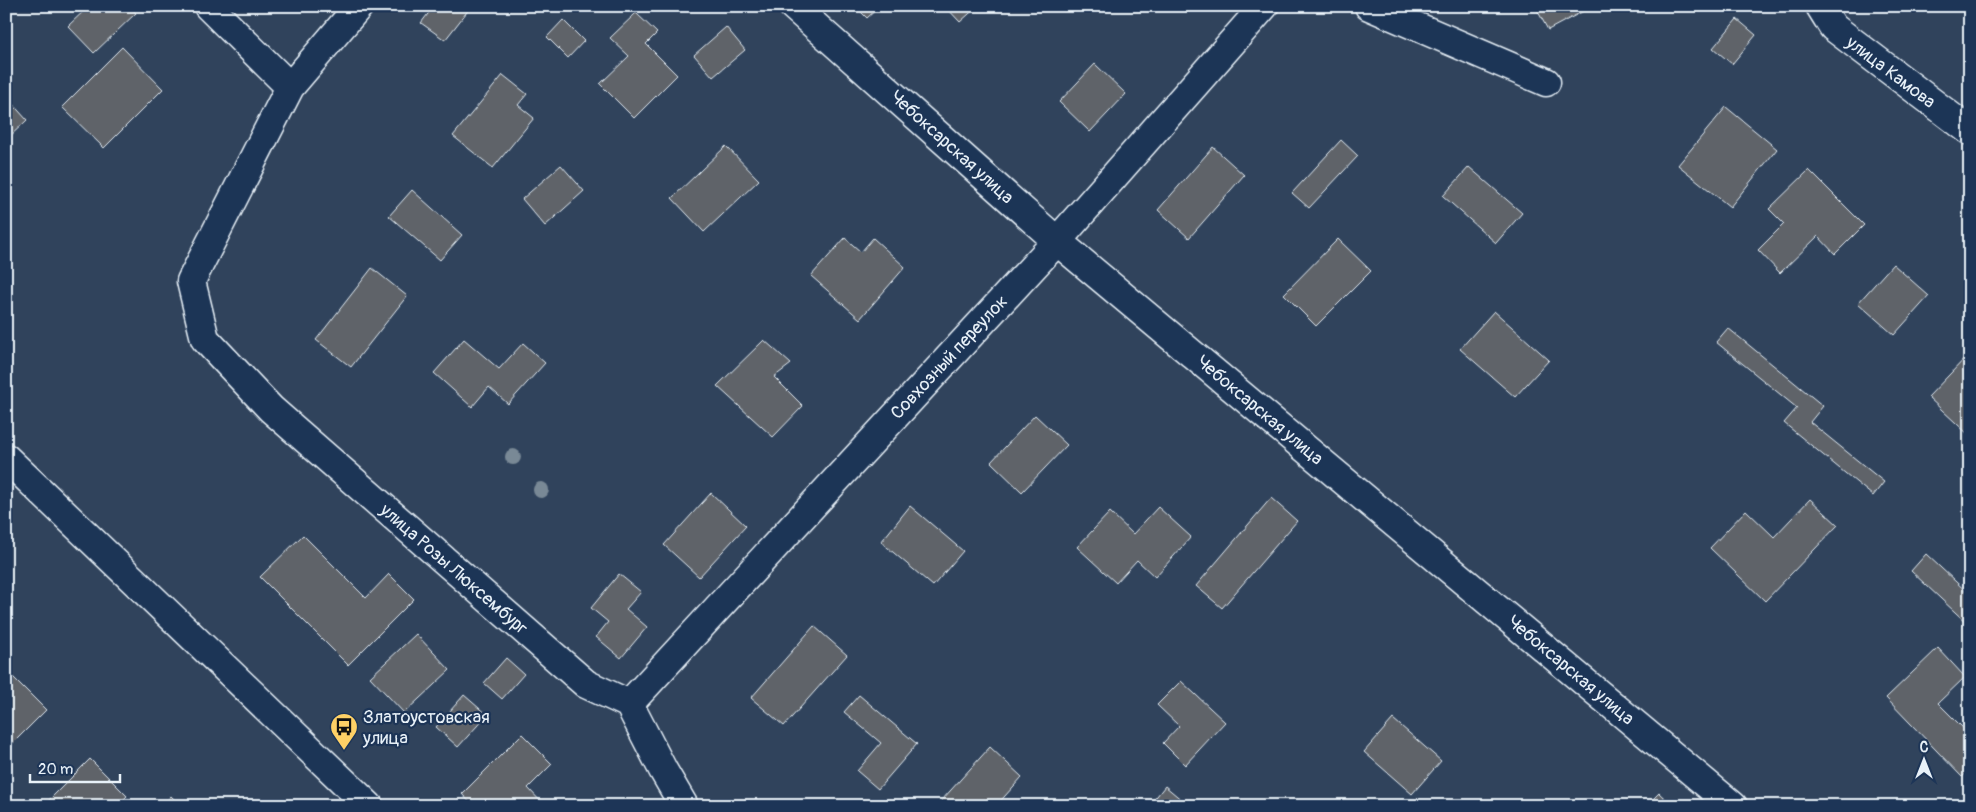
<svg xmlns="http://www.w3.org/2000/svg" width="1976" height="812" font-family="Pangolin,sans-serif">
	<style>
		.building { fill: #5e6369; stroke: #e8f1f8 }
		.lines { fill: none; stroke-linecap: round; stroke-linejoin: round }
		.minor-casing { stroke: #e8f1f8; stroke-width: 31 }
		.minor { stroke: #1d3557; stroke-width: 28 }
		.tree { fill: #798996 }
		.labels { text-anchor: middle; stroke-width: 4.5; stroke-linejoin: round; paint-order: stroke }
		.street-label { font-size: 18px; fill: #e8f1f8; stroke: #1d3557 }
		.poi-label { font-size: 18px; fill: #e8f1f8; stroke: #1d3557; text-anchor: start }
	</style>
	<rect width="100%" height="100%" fill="#30435c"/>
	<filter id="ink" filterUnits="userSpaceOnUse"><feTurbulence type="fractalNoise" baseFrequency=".02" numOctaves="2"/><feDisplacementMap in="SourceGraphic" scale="10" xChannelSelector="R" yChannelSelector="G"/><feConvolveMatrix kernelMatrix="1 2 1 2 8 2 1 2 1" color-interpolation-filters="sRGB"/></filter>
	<g filter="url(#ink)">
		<path class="building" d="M89,6H129L136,13L94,53L68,26Z
			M434,6H468L470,8L445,40L421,23Z
			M855,6H880L867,18Z
			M945,6H978L960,22Z
			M1535,6H1593L1548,30Z
			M636,13L657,33L646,44L677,75L634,118L600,84L629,56L610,38Z
			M1737,19L1756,35L1732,64L1713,48Z
			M563,20L584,41L568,58L547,37Z
			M726,27L745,50L713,77L694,55Z
			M122,47L163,89L104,148L62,107Z
			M1095,64L1126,94L1090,132L1059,102Z
			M503,75L527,94L518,105L534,118L493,168L453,136Z
			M9,100L27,120L6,140V103Z
			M1726,107L1777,149L1730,207L1678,165Z
			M1341,140L1358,156L1309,208L1292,193Z
			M726,146L759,180L704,232L672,198Z
			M1213,147L1244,175L1189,238L1158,210Z
			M561,165L584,191L545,226L522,199Z
			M1469,167L1522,213L1496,243L1443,196Z
			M1809,170L1864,225L1835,254L1818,236L1780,273L1758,250L1784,224L1769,209Z
			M412,190L462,235L440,260L389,216Z
			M845,238L861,252L873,238L905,267L860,319L811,276Z
			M1338,239L1371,271L1316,326L1284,294Z
			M1893,264L1929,296L1894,335L1858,303Z
			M372,268L407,296L351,367L316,340Z
			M1494,311L1549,360L1515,397L1460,349Z
			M1728,328L1823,406L1810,422L1884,482L1873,496L1784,423L1797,408L1716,342Z
			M464,339L499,369L523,343L545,363L508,404L489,387L472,407L434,373Z
			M764,340L791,364L774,377L803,406L773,437L717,386Z
			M1970,353V436L1928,397Z
			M1035,415L1067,445L1022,492L991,462Z
			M711,493L746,526L699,577L664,545Z
			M1271,498L1297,521L1222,608L1196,586Z
			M1810,499L1838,525L1765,601L1710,548L1746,510L1774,537Z
			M910,506L963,551L933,586L881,542Z
			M1158,507L1191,537L1155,577L1137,560L1116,583L1077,547L1110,512L1133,534Z
			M303,535L366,598L389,574L414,599L348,665L260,577Z
			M1926,554L1970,595V626L1911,571Z
			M619,574L641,592L626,609L647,627L621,658L596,637L608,622L591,608Z
			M814,626L847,655L784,726L751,698Z
			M416,634L450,670L404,713L370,677Z
			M1938,648L1965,677L1938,703L1970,735V770L1962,777L1886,698Z
			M506,658L524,674L502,699L484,683Z
			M9,673L46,710L6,750V675Z
			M1181,681L1225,722L1185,765L1163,743L1179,726L1157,705Z
			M464,695L487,715L458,747L436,727Z
			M859,695L917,744L878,789L857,771L881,743L844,712Z
			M1393,719L1441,761L1412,794L1364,752Z
			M522,734L552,764L528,788L545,806H473L462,794Z
			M990,747L1022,777L996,806H946L941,801Z
			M90,759L127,796L117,806H43Z
			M1165,786L1189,806H1149Z
			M1659,793L1673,806H1646Z
			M171,796L181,806H162Z"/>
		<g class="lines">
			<defs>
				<path id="minor" d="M208,6L290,87
					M359,6L290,87L191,281L205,339L271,409L586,684L629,704L663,770L684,806
					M793,6L1057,241L1733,806
					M1369,6L1546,82
					M1820,6L1833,27L1970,131
					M6,458L369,806
					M629,704L1057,241L1264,6"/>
			</defs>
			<use href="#minor" class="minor-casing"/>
			<use href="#minor" class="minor"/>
		</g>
		<g class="tree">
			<circle cx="513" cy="457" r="8"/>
			<circle cx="541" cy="490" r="8"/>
		</g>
	</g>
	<defs>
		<symbol id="bus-pin" viewBox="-11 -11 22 30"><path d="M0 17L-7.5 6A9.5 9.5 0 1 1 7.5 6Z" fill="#ffd166" stroke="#1d3557"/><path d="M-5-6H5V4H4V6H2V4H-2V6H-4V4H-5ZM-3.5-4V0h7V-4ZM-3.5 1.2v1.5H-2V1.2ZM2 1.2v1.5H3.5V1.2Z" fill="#111"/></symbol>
	</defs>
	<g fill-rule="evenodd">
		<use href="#bus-pin" x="328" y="711" width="32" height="43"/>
	</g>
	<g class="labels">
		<g class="street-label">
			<text transform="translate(1891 72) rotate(37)" y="6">улица Камова</text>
			<text transform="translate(952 147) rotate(42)" y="6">Чебоксарская улица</text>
			<text transform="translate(949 357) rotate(-47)" y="6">Совхозный переулок</text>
			<text transform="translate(1260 410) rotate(40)" y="6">Чебоксарская улица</text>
			<text transform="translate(454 569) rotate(41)" y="6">улица Розы Люксембург</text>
			<text transform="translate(1571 670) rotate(40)" y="6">Чебоксарская улица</text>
		</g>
		<g class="poi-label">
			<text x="363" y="723">Златоустовская<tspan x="363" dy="21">улица</tspan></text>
		</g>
	</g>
	<rect width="1976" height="812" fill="none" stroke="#1d3557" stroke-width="25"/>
	<rect x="12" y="12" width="1951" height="787" fill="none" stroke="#e8f1f8" stroke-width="2" filter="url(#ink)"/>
	<g transform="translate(1924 760)" stroke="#1d3557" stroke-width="4" paint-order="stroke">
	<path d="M0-4L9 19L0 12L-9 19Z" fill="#e8f1f8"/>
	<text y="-8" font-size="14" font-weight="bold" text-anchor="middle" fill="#e8f1f8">С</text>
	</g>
	<path d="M30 774v8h90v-8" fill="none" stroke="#e8f1f8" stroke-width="2.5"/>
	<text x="38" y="774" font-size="15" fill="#e8f1f8" stroke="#1d3557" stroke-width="4" paint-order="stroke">20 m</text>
</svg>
